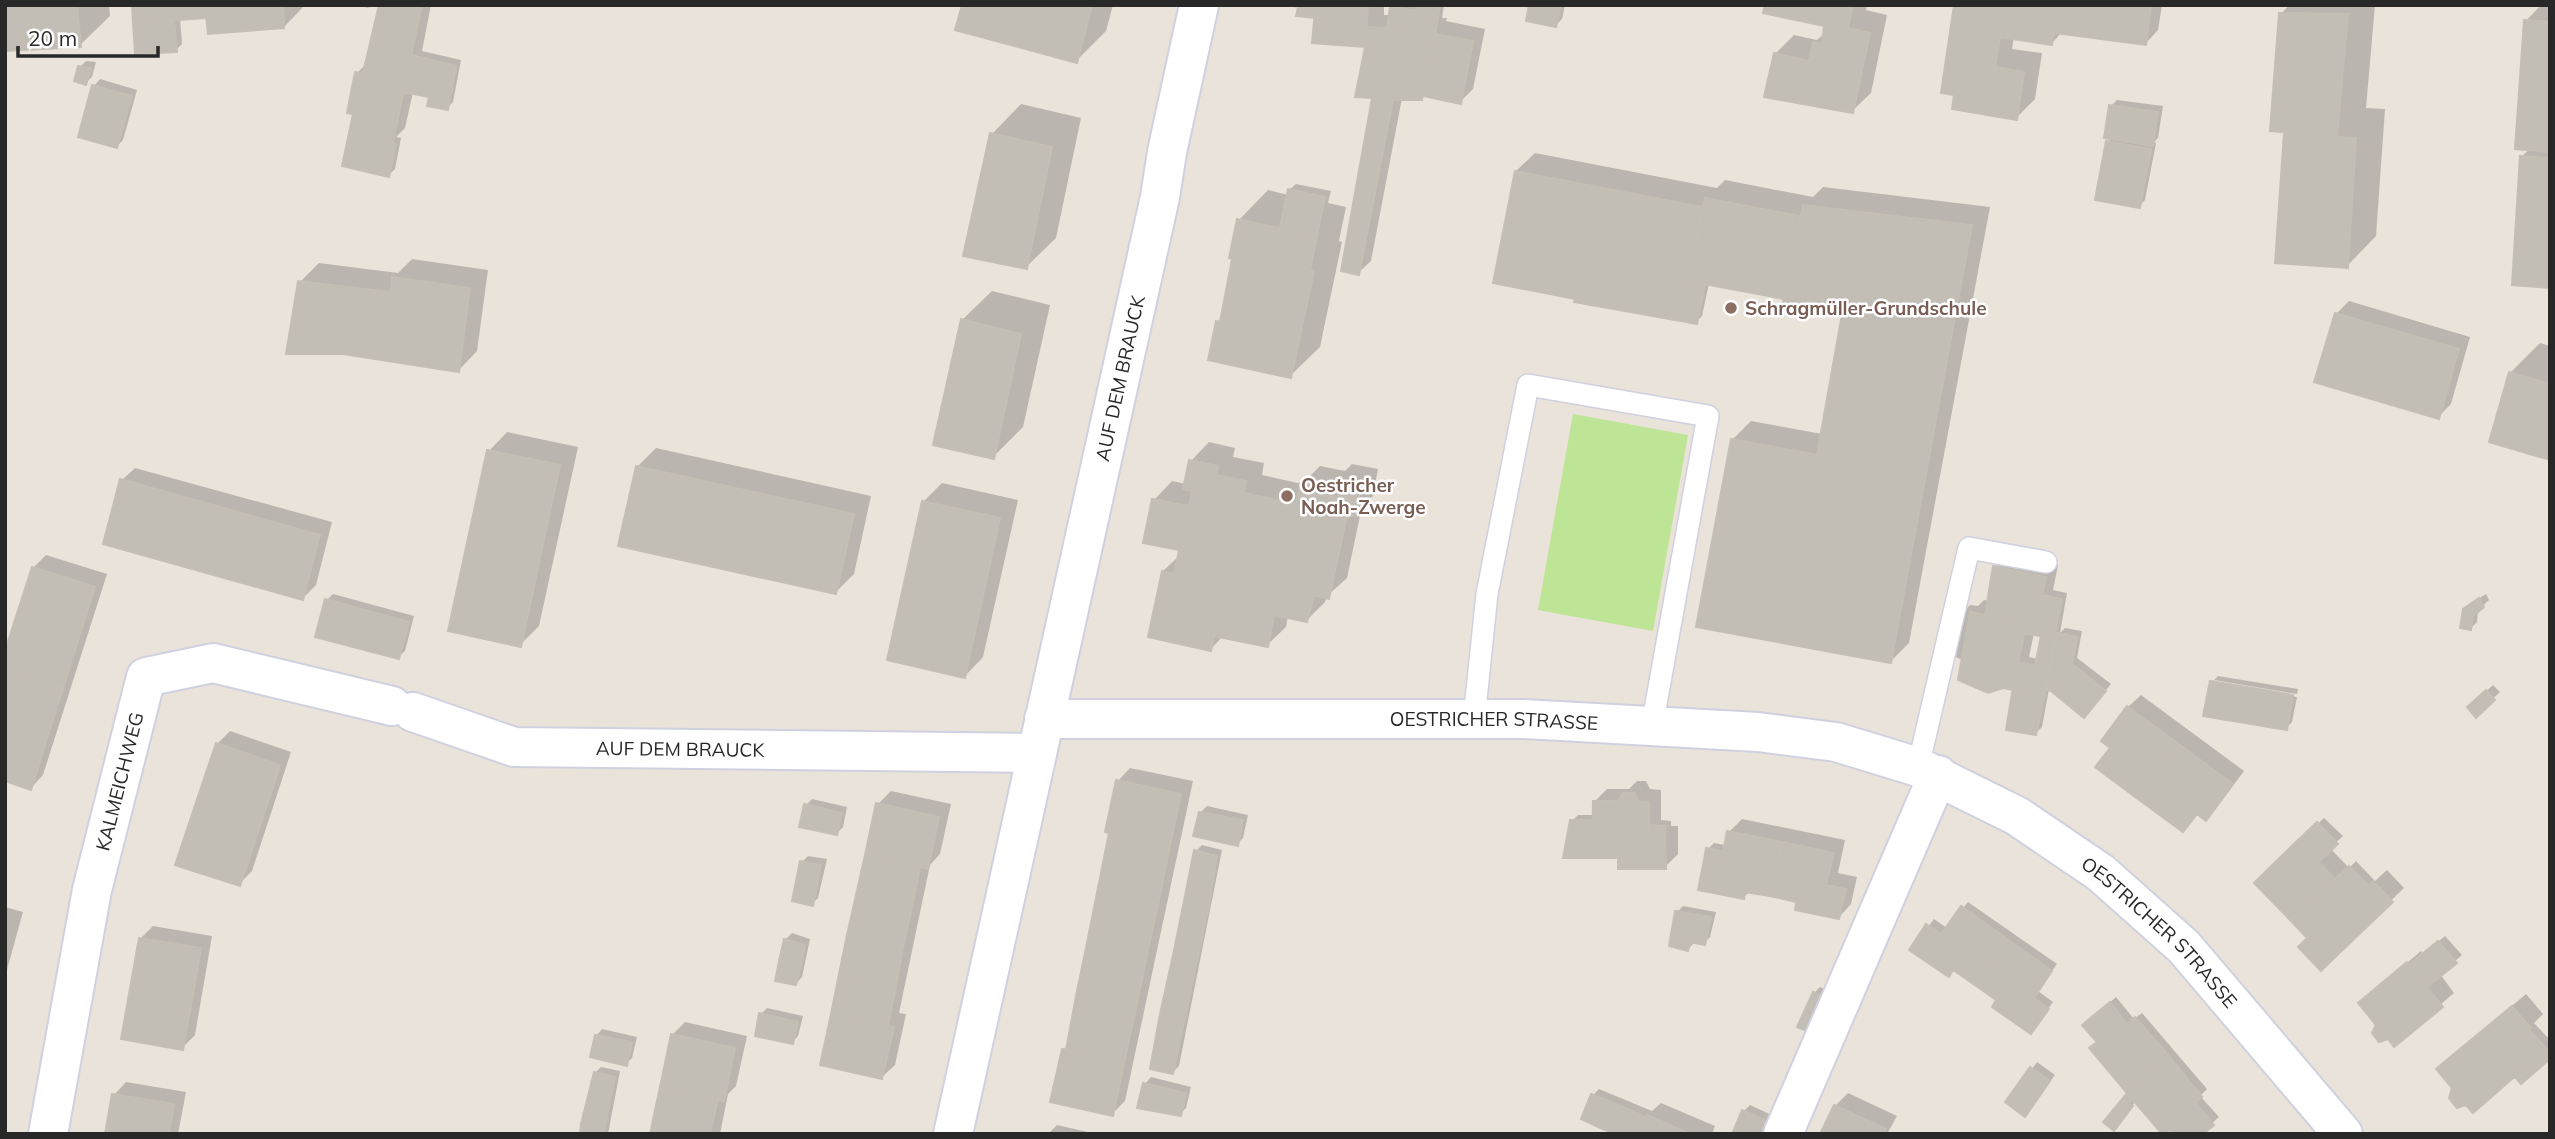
<svg xmlns="http://www.w3.org/2000/svg" width="2555" height="1139" font-family="Mulish,sans-serif">
	<style>
		.pitch { fill: #bee495 }
		.shadow { fill: #0003; fill-rule: evenodd }
		.building { fill: #c2bdb5; stroke: #c4bfb4; stroke-width: 2 }
		.lines { fill: none; stroke-linecap: round; stroke-linejoin: round }
		.service-casing { stroke: #cfd1e0; stroke-width: 24 }
		.minor-casing { stroke: #cfd1e0; stroke-width: 42 }
		.service { stroke: #fff; stroke-width: 21 }
		.minor { stroke: #fff; stroke-width: 38 }
		.education-dot { fill: #8d6e63; stroke: #fff; stroke-width: 2.5 }
		.labels { text-anchor: middle; stroke-width: 5; stroke-linejoin: round; paint-order: stroke }
		.education-label { font-size: 19px; font-weight: bold; fill: #785e54; stroke: #fff; text-anchor: start }
		.street-label { font-size: 19px; fill: #282828; stroke: #fff }
	</style>
	<rect width="100%" height="100%" fill="#e9e3da"/>
	<path class="pitch" d="M1573,414L1688,435L1653,631L1538,610Z"/>
	<path class="shadow" d="M5,5H109L110,16L80,45Z
		M134,5H305L284,27L208,14L206,16L180,18L182,44L176,50Z
		M366,5H379L366,8Z
		M381,5H431L422,51L461,60L453,102L447,108L431,95L413,92L405,128L396,137L401,138L395,169L389,175L344,164L355,113L357,73L368,62Z
		M964,5H1113L1106,31L1076,61Z
		M1299,5H1384V15H1391L1394,5H1444L1442,18H1447L1446,21L1485,29L1473,89L1460,102L1425,95L1421,99L1402,98L1371,261L1358,273L1374,96L1367,46L1314,41L1316,16L1298,14L1301,6Z
		M1531,5H1565L1562,19L1556,25Z
		M1767,5H1867L1866,10L1887,15L1871,93L1852,111L1775,54L1794,35L1817,40L1825,33L1826,25Z
		M1956,5H2162L2158,30L2146,43L2062,32L2052,43L2014,37L2012,49L2042,53L2035,99L2016,118L1956,93Z
		M2289,5H2375L2366,108L2385,109L2376,236L2347,266L2277,261L2286,132L2281,14Z
		M2541,5H2550V286L2522,156L2530,149L2526,21Z
		M86,61L96,62L92,77L85,83L80,67Z
		M100,79L137,90L123,140L117,146L94,86Z
		M2117,100L2163,106L2158,138L2154,142L2156,143L2145,200L2139,206L2108,142L2112,138L2111,106Z
		M1021,104L1081,118L1056,238L1026,267L992,134Z
		M1535,153L1717,188L1725,180L1813,197L1823,187L1990,207L1909,643L1891,661L1732,440L1751,421L1822,434L1845,313L1709,283L1702,316L1696,322L1516,171Z
		M1296,184L1331,191L1328,203L1346,207L1339,241L1342,242L1320,347L1290,376L1217,322L1222,318L1239,220L1268,190L1288,195L1289,190Z
		M412,259L488,270L477,351L459,370L300,282L319,263L398,273Z
		M992,291L1050,305L1023,427L993,457L962,320Z
		M2349,301L2470,337L2451,404L2438,417L2336,314Z
		M2540,343L2550,346V458L2510,373Z
		M507,432L578,447L539,626L520,645L489,451Z
		M1209,442L1235,448L1233,457L1264,463L1262,475L1302,484L1320,466L1345,471L1352,464L1378,469L1373,496L1362,506L1347,578L1327,596L1325,602L1307,620L1288,616L1286,627L1267,645L1223,636L1211,649L1163,571L1179,556L1181,549L1154,500L1172,481L1186,484L1191,461Z
		M656,448L871,496L854,574L836,592L637,467Z
		M135,468L332,522L316,585L303,598L122,480Z
		M942,483L1018,500L983,657L965,676L924,501Z
		M2008,554L2058,565L2053,590L2067,593L2060,633L2065,628L2082,631L2077,658L2111,684L2090,710L2049,689L2042,727L2035,734L2016,685L1964,655L1960,659L1956,657L1964,611L1970,605L1978,606L1984,600L1989,601L1995,567ZM2034,633L2043,635L2038,659L2029,657Z
		M46,555L107,574L43,775L31,788L33,568Z
		M333,594L414,616L405,651L398,657L327,600Z
		M2486,594L2489,600L2478,610L2477,622L2471,628L2472,603Z
		M2218,676L2298,689L2297,694L2214,680V683L2297,697L2292,722L2286,728L2205,714L2212,682Z
		M2493,685L2500,692L2476,715L2469,707Z
		M2141,695L2244,771L2218,806L2206,819L2199,813L2183,830L2128,707Z
		M230,731L291,752L252,871L239,884L217,744Z
		M1130,768L1193,781L1125,1101L1112,1114L1063,1050L1068,1045L1111,832L1118,781Z
		M1637,781H1646L1650,789L1661,790V820L1671,821V826H1678V854L1665,867L1619,856H1565L1572,821L1578,815H1594V802L1607,789H1629Z
		M891,791L951,804L940,854L930,865L899,1013L906,1014L895,1065L882,1077L878,804Z
		M812,799L847,807L843,827L837,833L806,805Z
		M1207,806L1248,815L1243,838L1237,844L1201,812Z
		M2324,818L2343,836L2330,848L2349,868L2356,861L2375,881L2387,870L2404,888L2321,968L2300,947L2309,938L2256,883Z
		M1742,819L1845,840L1838,873L1857,877L1851,904L1839,917L1799,901L1750,891L1744,897L1708,849L1714,843L1726,845L1729,832Z
		M1202,845L1222,850L1179,1066L1173,1072L1196,851Z
		M808,856L827,859L818,898L812,904L802,862Z
		M1968,902L2057,964L2038,991L2053,1002L2036,1026L1954,969L1949,975L1911,949L1934,919L1947,928Z
		M1683,906L1716,912L1710,937L1704,943H1694L1688,949L1677,912Z
		M5,907L23,912L5,977Z
		M153,926L212,936L195,1035L182,1048L140,939Z
		M792,933L810,939L802,977L796,984L777,980L786,939Z
		M2445,936L2462,955L2440,974L2454,993L2394,1044L2360,1003L2421,951L2423,954Z
		M1820,987L1839,995L1825,1028L1814,993Z
		M2526,994L2543,1014L2534,1023L2550,1040V1057L2521,1081L2515,1074L2454,1088L2438,1069Z
		M2116,997L2134,1019L2142,1013L2207,1089L2200,1096L2219,1117L2200,1134L2171,1128L2164,1133L2136,1101L2119,1122H2105L2130,1093L2098,1042L2090,1020Z
		M767,1008L803,1016L798,1036L792,1042L761,1014Z
		M685,1022L747,1036L736,1086L728,1094L720,1134H651L672,1035Z
		M602,1029L637,1037L632,1058L626,1064L596,1036Z
		M2037,1062L2055,1075L2025,1114L2008,1102Z
		M601,1067L620,1071L608,1134H582L595,1073Z
		M1151,1077L1191,1087L1186,1108L1180,1114L1145,1084Z
		M126,1082L186,1092L178,1134H107L114,1095Z
		M1599,1089L1652,1111L1661,1103L1715,1126L1712,1134H1620L1593,1095Z
		M1848,1093L1897,1116L1887,1134H1822L1835,1106Z
		M1750,1105L1778,1118L1771,1134H1734L1744,1111Z
		M1057,1125L1097,1134H1048Z"/>
	<path class="building" d="M5,5H77L81,47L5,51Z
		M132,5H205L206,18L133,23Z
		M205,5H283L284,28L208,34Z
		M379,5H422L405,83L363,73Z
		M962,5H1092L1077,63L955,30Z
		M1288,5H1368L1365,47L1312,43L1315,10Z
		M1416,5H1440L1436,30L1387,28L1390,7L1416,10Z
		M1529,5H1561L1556,27L1526,21Z
		M1765,5H1853L1848,28L1870,33L1853,113L1764,97L1774,53L1809,61L1813,42L1822,44L1824,26L1763,13Z
		M1954,5H2058L2052,45L2000,37L1995,67L2024,72L2017,120L1952,109L1954,95L1941,93Z
		M2058,5H2151L2146,45L2054,33Z
		M1298,7L1315,10L1314,18L1296,16Z
		M2279,13L2348,14L2337,137L2270,131Z
		M174,20L177,52L135,54L133,23Z
		M2524,20L2550,22V152L2515,149Z
		M1367,27L1436,30L1422,100H1393L1359,275L1341,271L1372,98L1355,97L1365,47Z
		M1435,34L1473,41L1461,104L1423,96Z
		M411,55L456,66L448,110L427,106L429,97L403,92Z
		M78,66L91,68L86,85L74,81Z
		M355,72L405,83L393,143L349,133L353,114L347,113Z
		M92,85L132,96L117,148L78,137Z
		M2109,105L2158,112L2153,146L2104,138Z
		M349,133L396,144L389,177L342,166Z
		M990,133L1052,147L1027,269L963,256Z
		M2284,133L2356,138L2348,268L2275,263Z
		M2106,141L2151,149L2140,208L2095,200Z
		M2520,156L2550,158V288L2512,285Z
		M1515,171L1702,207L1681,321L1574,302L1575,299L1493,283Z
		M1288,189L1325,197L1317,236L1280,228Z
		M1705,198L1800,216L1784,299L1688,281Z
		M1803,205L1972,225L1891,663L1696,627L1731,439L1817,455L1842,314L1781,311Z
		M1237,219L1317,236L1310,270L1314,271L1291,378L1208,360L1216,321L1220,322L1232,259L1229,258Z
		M392,277L470,288L459,372L343,354H286L298,281L391,292Z
		M1688,281L1705,284L1697,324L1681,321Z
		M2335,313L2459,349L2439,419L2314,382Z
		M961,319L1021,334L994,459L933,445Z
		M2509,372L2550,384V460L2489,442Z
		M487,450L560,465L521,647L448,631Z
		M1189,460L1218,466L1216,475L1246,481L1244,493L1296,504L1300,483L1330,489L1332,481L1361,487L1355,516L1347,515L1329,599L1314,595L1307,622L1274,615L1268,647L1214,636L1211,651L1148,637L1162,571L1174,574L1179,550L1143,543L1152,499L1189,506L1192,491L1183,489Z
		M636,466L854,514L836,594L618,546Z
		M120,479L220,507L203,572L103,544Z
		M922,501L1000,518L965,678L887,660Z
		M220,507L320,535L303,600L203,572Z
		M1993,566L2046,577L2036,626L1985,615Z
		M32,567L95,587L63,688L5,670V651Z
		M2042,595L2062,599L2054,639L2024,633L2026,625L2036,626Z
		M2479,598L2484,607L2473,616L2471,630L2460,628L2463,609Z
		M325,599L409,622L399,659L315,637Z
		M1970,612L2026,623L2013,690L2003,688L1988,693L1958,680Z
		M2057,633L2077,637L2072,664L2051,691L2046,690Z
		M2041,636L2054,639L2044,694L2013,687L2019,662L2035,666Z
		M2072,664L2106,691L2084,718L2051,691Z
		M5,670L63,688L31,790L5,781Z
		M2210,681L2235,685L2227,720L2203,716Z
		M2235,685L2293,695L2287,730L2227,720Z
		M2013,687L2045,693L2036,735L2006,730Z
		M2486,690L2495,700L2476,718L2467,707Z
		M2127,706L2180,745L2138,799L2095,767L2110,748L2101,741Z
		M216,743L280,765L240,886L175,865Z
		M2180,745L2233,784L2206,821L2197,814L2183,832L2138,799Z
		M1116,780L1181,794L1170,845L1105,832Z
		M1623,793H1634L1638,801L1649,802V838H1665L1666,869H1618V858H1592L1593,801H1618Z
		M876,803L939,817L928,869L865,855Z
		M804,804L842,813L837,835L799,827Z
		M1199,812L1243,820L1238,846L1193,836Z
		M1570,820H1592V858H1563Z
		M2317,822L2338,844L2319,862L2298,840Z
		M1649,825L1666,826L1665,838H1649Z
		M1727,831L1782,842L1770,896L1745,892L1744,899L1698,890L1704,860L1721,863Z
		M1105,832L1170,845L1159,900L1098,888L1109,833Z
		M2298,840L2335,879L2291,921L2254,883Z
		M1782,842L1834,853L1826,885L1846,889L1839,919L1795,910L1796,902L1770,896Z
		M1706,848L1723,851L1721,863L1704,860Z
		M1194,850L1217,856L1208,910L1183,906Z
		M865,855L920,867L912,907L856,895Z
		M800,861L821,865L817,886L796,881Z
		M2349,866L2368,886L2354,899L2335,879Z
		M2335,879L2354,899L2373,881L2393,902L2330,962L2291,921Z
		M796,881L817,886L813,906L792,901Z
		M1098,888L1159,900L1147,955L1087,943Z
		M856,895L912,907L903,947L847,935Z
		M1183,906L1208,910L1196,965L1172,960Z
		M1961,906L2007,939L1975,985L1953,970L1949,977L1909,950L1926,924L1941,934Z
		M1675,911L1711,917L1705,945L1690,942L1688,951L1669,946Z
		M847,935L903,947L896,986L839,974Z
		M139,938L201,948L183,1050L121,1039Z
		M2307,938L2330,962L2321,971L2298,947Z
		M784,939L805,945L801,966L779,961Z
		M2007,939L2052,971L2034,998L2049,1009L2031,1034L1992,1007L1996,1000L1975,985Z
		M2438,941L2457,963L2427,987L2409,965Z
		M1087,943L1147,955L1136,1008L1076,996Z
		M1172,960L1196,965L1185,1018L1160,1014Z
		M779,961L801,966L796,985L775,981Z
		M2407,962L2443,1007L2394,1047L2388,1039L2379,1042L2372,1033L2376,1025L2358,1003Z
		M839,974L896,986L888,1026L831,1014Z
		M1813,992L1834,1001L1819,1036L1797,1027Z
		M1076,996L1136,1008L1124,1063L1066,1050Z
		M2110,1002L2127,1024L2135,1017L2169,1056L2127,1093L2089,1048L2097,1042L2082,1025Z
		M2512,1006L2531,1028L2503,1052L2520,1072L2473,1113L2466,1105L2457,1108L2449,1098L2452,1088L2436,1069Z
		M759,1013L798,1022L793,1044L755,1036Z
		M831,1014L894,1027L882,1079L820,1065Z
		M1160,1014L1185,1018L1173,1074L1150,1069Z
		M2529,1030L2550,1053V1059L2521,1084L2515,1077L2520,1072L2503,1052Z
		M671,1034L735,1048L724,1101L660,1087Z
		M595,1035L632,1042L627,1066L590,1057Z
		M1062,1049L1124,1063L1113,1116L1050,1102Z
		M2169,1056L2202,1097L2195,1102L2214,1125L2203,1134H2173L2170,1130L2162,1134L2127,1093Z
		M2030,1067L2050,1081L2025,1117L2005,1102Z
		M594,1072L615,1077L604,1131L581,1124Z
		M1143,1083L1186,1093L1181,1116L1137,1108Z
		M660,1087L718,1099L710,1134H650Z
		M2127,1093L2132,1099L2128,1104L2133,1106L2114,1131L2103,1122Z
		M112,1094L174,1104L169,1134H105Z
		M1591,1094L1609,1101L1598,1127L1581,1119Z
		M1609,1101L1646,1117L1638,1134H1615L1598,1127Z
		M1834,1105L1886,1129L1883,1134H1820Z
		M1742,1110L1773,1124L1769,1134H1732Z
		M1647,1115L1690,1134H1638Z
		M581,1124L604,1131L603,1134H580Z"/>
	<g class="lines">
		<defs>
			<path id="service" d="M1474,719L1487,594L1528,385L1708,416L1652,726
				M1918,767L1969,548L2046,562"/>
			<g id="minor">
				<path id="s1" d="M413,712L514,747L1037,753"/>
				<path id="s2" d="M1044,719H1523L1758,732L1836,742L1918,767L2017,816L2101,873L2184,947L2343,1134"/>
				<path id="s3" d="M48,1134L92,890L146,677L213,663L392,706"/>
				<path id="s4" d="M953,1134L1160,197L1167,152L1199,5"/>
				<path d="M1783,1134L1938,775"/>
			</g>
		</defs>
		<use href="#service" class="service-casing"/>
		<use href="#minor" class="minor-casing"/>
		<use href="#service" class="service"/>
		<use href="#minor" class="minor"/>
	</g>
	<g class="education-dot">
		<circle cx="1731" cy="308" r="7"/>
		<circle cx="1287" cy="496" r="7"/>
	</g>
	<g class="labels">
		<g class="education-label">
			<text x="1745" y="315">Schragmüller-Grundschule</text>
			<text x="1301" y="492">Oestricher<tspan x="1301" dy="22">Noah-Zwerge</tspan></text>
		</g>
		<g class="street-label">
			<text dy="7" stroke="none"><textPath href="#s4" startOffset="774">AUF DEM BRAUCK</textPath></text>
			<text dy="7" stroke="none"><textPath href="#s2" startOffset="450">OESTRICHER STRASSE</textPath></text>
			<text dy="7" stroke="none"><textPath href="#s1" startOffset="273">AUF DEM BRAUCK</textPath></text>
			<text dy="7" stroke="none"><textPath href="#s3" startOffset="360">KALMEICHWEG</textPath></text>
			<text dy="7" stroke="none"><textPath href="#s2" startOffset="1174">OESTRICHER STRASSE</textPath></text>
		</g>
	</g>
	<rect width="2555" height="1139" fill="none" stroke="#282828" stroke-width="14"/>
	<path d="M18 46v10h140v-10" fill="none" stroke="#282828" stroke-width="3.5"/>
	<text x="28" y="46" font-size="21" fill="#282828" stroke="#ffffff" stroke-width="5" paint-order="stroke">20 m</text>
</svg>
